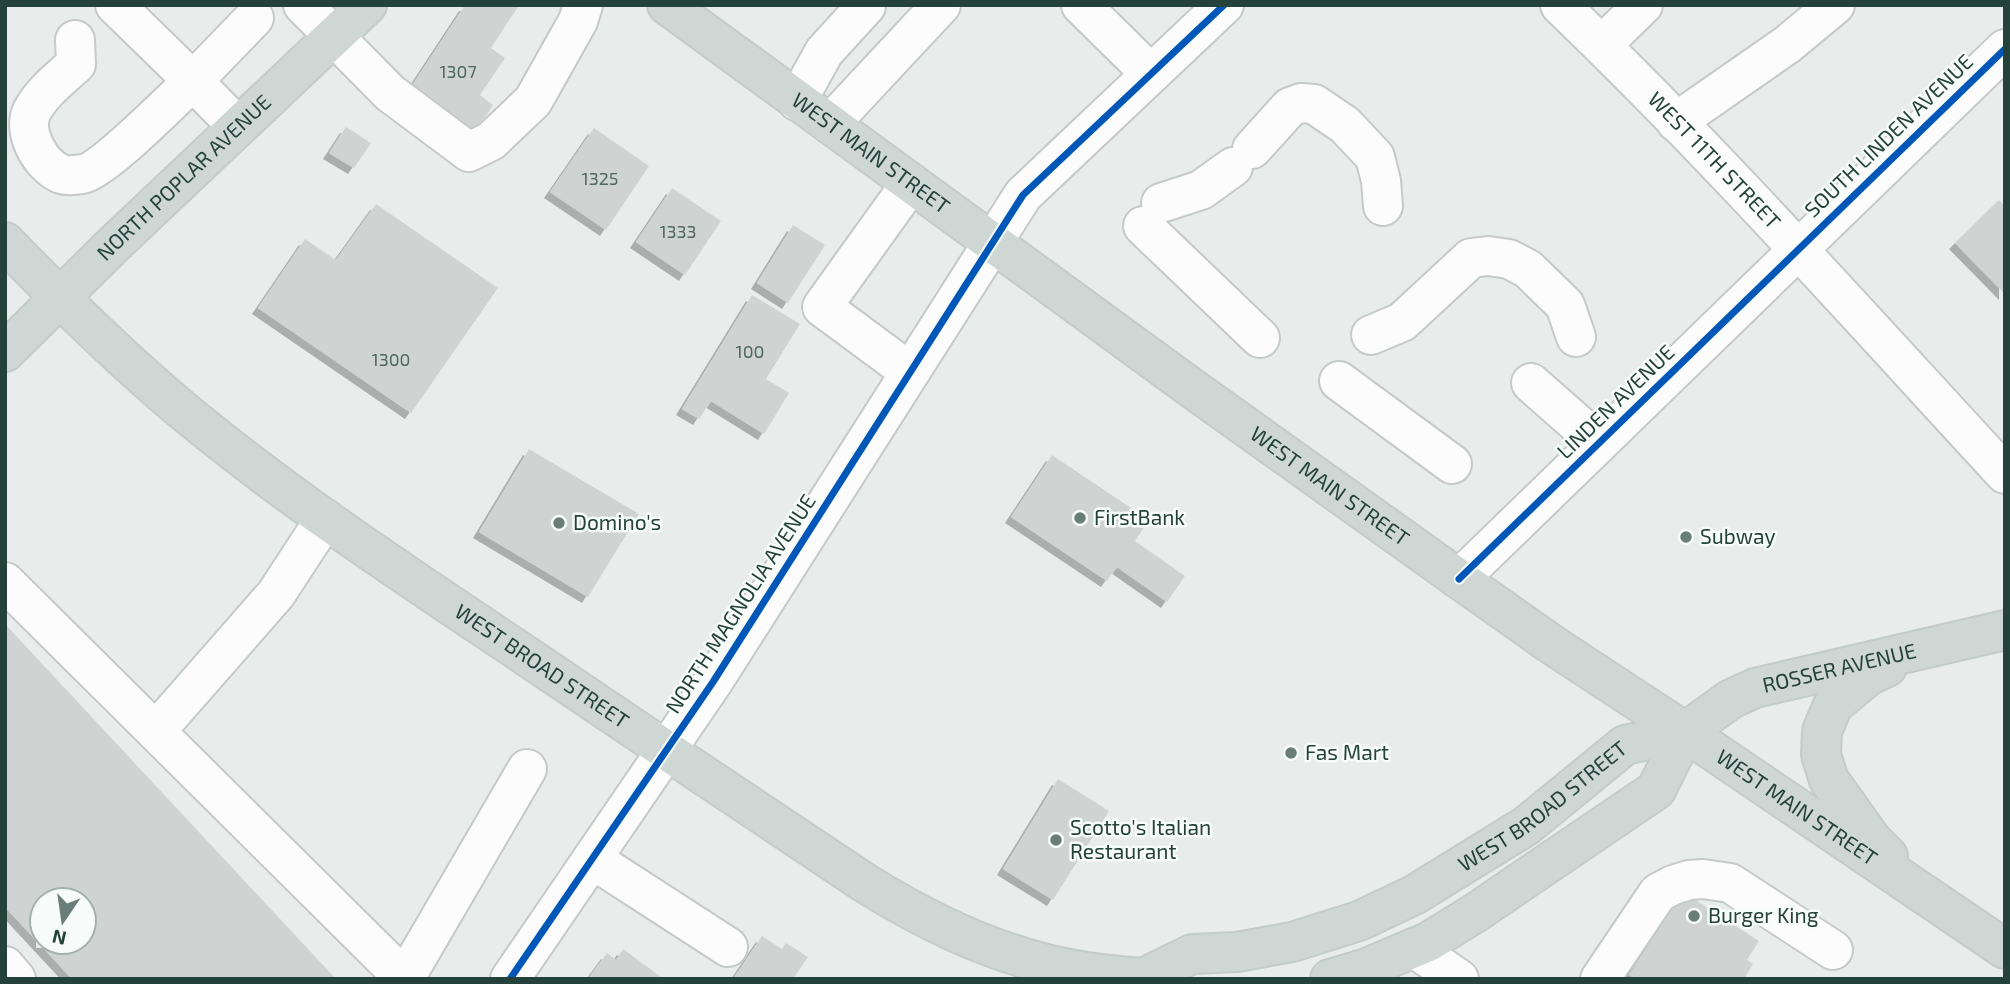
<svg xmlns="http://www.w3.org/2000/svg" width="2010" height="984" font-family="'Exo 2',sans-serif">
	<style>
		.building { fill: #cfd4d2; fill-rule: evenodd; filter: url(#shadow) }
		.lines { fill: none; stroke-linecap: round; stroke-linejoin: round }
		.minor-casing { stroke: #c5cac8; stroke-width: 42 }
		.major-casing { stroke: #c3ccc9; stroke-width: 42 }
		.minor { stroke: #fcfcfc; stroke-width: 38 }
		.major { stroke: #cfd7d5; stroke-width: 38 }
		.cycleway-casing { stroke: #f7fbf9; stroke-width: 11 }
		.cycleway { stroke: #0057b8; stroke-width: 7 }
		.poi-dot { fill: #697e78; stroke: #f7fbf9; stroke-width: 2.5 }
		.labels { text-anchor: middle; stroke-width: 5; stroke-linejoin: round; paint-order: stroke }
		.number-label { font-size: 18px; fill: #506761 }
		.street-label { font-size: 21px; fill: #24423a; stroke: #f7fbf9 }
		.poi-label { font-size: 21px; fill: #24423a; stroke: #f7fbf9; text-anchor: start }
	</style>
	<defs>
		<filter id="shadow"><feDropShadow dx="-6" dy="6" stdDeviation="0" flood-color="#0004"/></filter>
	</defs>
	<rect width="100%" height="100%" fill="#e8edeb"/>
	<path class="building" d="M465,5H519L491,48L505,58L480,95L493,105L476,131L411,87Z
		M346,127L371,143L354,168L329,153Z
		M594,128L649,166L606,230L550,192Z
		M672,188L721,221L685,275L636,242Z
		M1999,200L2005,206V294L1955,243Z
		M376,204L498,288L411,413L258,308L305,239L336,260Z
		M793,225L825,245L788,303L757,283Z
		M752,295L800,324L766,379L789,393L764,434L711,401L699,419L682,409Z
		M529,449L639,514L588,597L479,532Z
		M1052,455L1149,520L1135,541L1185,576L1167,602L1117,567L1107,581L1011,517Z
		M5,624L336,979H72L5,907ZM42,900H84V942H42Z
		M1058,779L1109,811L1053,900L1003,869Z
		M1683,892L1759,941L1747,960L1753,964L1744,979H1636L1629,975Z
		M762,936L782,949L786,943L808,957L793,979H733Z
		M623,949L664,979H588L607,953L616,960Z"/>
	<g class="lines">
		<defs>
			<g id="minor">
				<path d="M303,5L390,93L469,152L491,141L533,101L578,21L583,5"/>
				<path d="M1081,5L1151,74"/>
				<path id="s1" d="M1560,5C1715,154 1859,316 2005,474"/>
				<path d="M75,40L76,64C61,78 42,92 32,111C22,132 40,165 61,174C67,176 76,175 82,174C103,171 173,99 193,81L115,5"/>
				<path d="M1602,45L1643,5"/>
				<path d="M797,101L824,52L866,6"/>
				<path d="M1676,122L1788,44L1835,5"/>
				<path d="M830,124L941,5"/>
				<path d="M238,127L193,81L254,18"/>
				<path d="M1252,149L1290,107L1301,103L1314,104L1345,125L1375,157L1381,181L1383,206"/>
				<path d="M1161,203L1201,190L1233,167"/>
				<path d="M1143,226L1260,338"/>
				<path d="M1371,335L1402,322L1471,258L1488,256L1509,259L1528,269L1565,305L1576,337"/>
				<path d="M910,372L822,307L911,183"/>
				<path d="M1339,381L1452,464"/>
				<path d="M1531,383L1599,443"/>
				<path d="M1459,579L2005,49"/>
				<path d="M5,582L405,979"/>
				<path d="M156,731L276,594L325,519"/>
				<path d="M592,859L728,947"/>
				<path d="M1414,948L1459,979"/>
				<path d="M5,966L16,979"/>
				<path d="M405,978L527,769"/>
				<path d="M510,979L713,682L1023,195L1224,5"/>
				<path d="M1600,979L1658,893L1673,885L1689,880L1703,879L1730,883L1833,950"/>
			</g>
			<g id="major">
				<path id="s2" d="M667,5L1193,389L1459,579L1551,644L1685,732L2005,949"/>
				<path id="s3" d="M5,242C61,300 119,357 181,409C288,498 404,574 519,651C634,729 749,806 865,883C923,919 983,949 1050,965C1072,970 1096,974 1119,976C1128,977 1137,977 1145,979"/>
				<path id="s4" d="M5,352L112,246L367,5"/>
				<path d="M1887,667L1868,676L1833,705L1822,731L1821,755L1829,780L1872,840L1888,856"/>
				<path id="s5" d="M1143,978L1192,954L1237,952L1292,942L1359,921L1414,895L1526,826L1625,745L1685,732L1731,699L1755,688L2005,630"/>
				<path d="M1330,979L1364,969L1428,942L1475,913L1656,790L1685,732"/>
			</g>
		</defs>
		<use href="#minor" class="minor-casing"/>
		<use href="#major" class="major-casing"/>
		<use href="#minor" class="minor"/>
		<use href="#major" class="major"/>
		<defs>
			<path id="cycleway" d="M1459,579L2005,49
				M510,979L713,682L1023,195L1224,5"/>
		</defs>
		<use href="#cycleway" class="cycleway-casing"/>
		<use href="#cycleway" class="cycleway"/>
	</g>
	<g class="poi-dot">
		<circle cx="1080" cy="518" r="7"/>
		<circle cx="559" cy="523" r="7"/>
		<circle cx="1686" cy="537" r="7"/>
		<circle cx="1291" cy="753" r="7"/>
		<circle cx="1056" cy="840" r="7"/>
		<circle cx="1694" cy="916" r="7"/>
	</g>
	<g class="labels">
		<g class="number-label">
			<text x="458" y="78">1307</text>
			<text x="600" y="185">1325</text>
			<text x="678" y="238">1333</text>
			<text x="750" y="358">100</text>
			<text x="391" y="366">1300</text>
		</g>
		<g class="street-label">
			<text transform="translate(1889 136) rotate(-44)" y="7">SOUTH LINDEN AVENUE</text>
			<text dy="7" stroke="none"><textPath href="#s2" startOffset="252">WEST MAIN STREET</textPath></text>
			<text dy="7" stroke="none"><textPath href="#s1" startOffset="219">WEST 11TH STREET</textPath></text>
			<text dy="7" stroke="none"><textPath href="#s4" startOffset="250">NORTH POPLAR AVENUE</textPath></text>
			<text transform="translate(1616 402) rotate(-44)" y="7">LINDEN AVENUE</text>
			<text dy="7" stroke="none"><textPath href="#s2" startOffset="819">WEST MAIN STREET</textPath></text>
			<text transform="translate(741 604) rotate(-57)" y="7">NORTH MAGNOLIA AVENUE</text>
			<text dy="7" stroke="none"><textPath href="#s3" startOffset="686">WEST BROAD STREET</textPath></text>
			<text dy="7" stroke="none"><textPath href="#s5" startOffset="777">ROSSER AVENUE</textPath></text>
			<text dy="7" stroke="none"><textPath href="#s5" startOffset="443">WEST BROAD STREET</textPath></text>
			<text dy="7" stroke="none"><textPath href="#s2" startOffset="1386">WEST MAIN STREET</textPath></text>
		</g>
		<g class="poi-label">
			<text x="1094" y="525">FirstBank</text>
			<text x="573" y="530">Domino's</text>
			<text x="1700" y="544">Subway</text>
			<text x="1305" y="760">Fas Mart</text>
			<text x="1070" y="835">Scotto's Italian<tspan x="1070" dy="24">Restaurant</tspan></text>
			<text x="1708" y="923">Burger King</text>
		</g>
	</g>
	<rect width="2010" height="984" fill="none" stroke="#24423a" stroke-width="14"/>
	<g transform="translate(63 921) rotate(193)"><circle r="33" fill="#f7fbf9" stroke="#a3b1ad" stroke-width="2"/>
	<path d="M0-5L12 26L0 18L-12 26Z" fill="#697e78"/>
	<text y="-10" font-size="19" font-weight="bold" text-anchor="middle" fill="#24423a">N</text>
	</g>
</svg>
